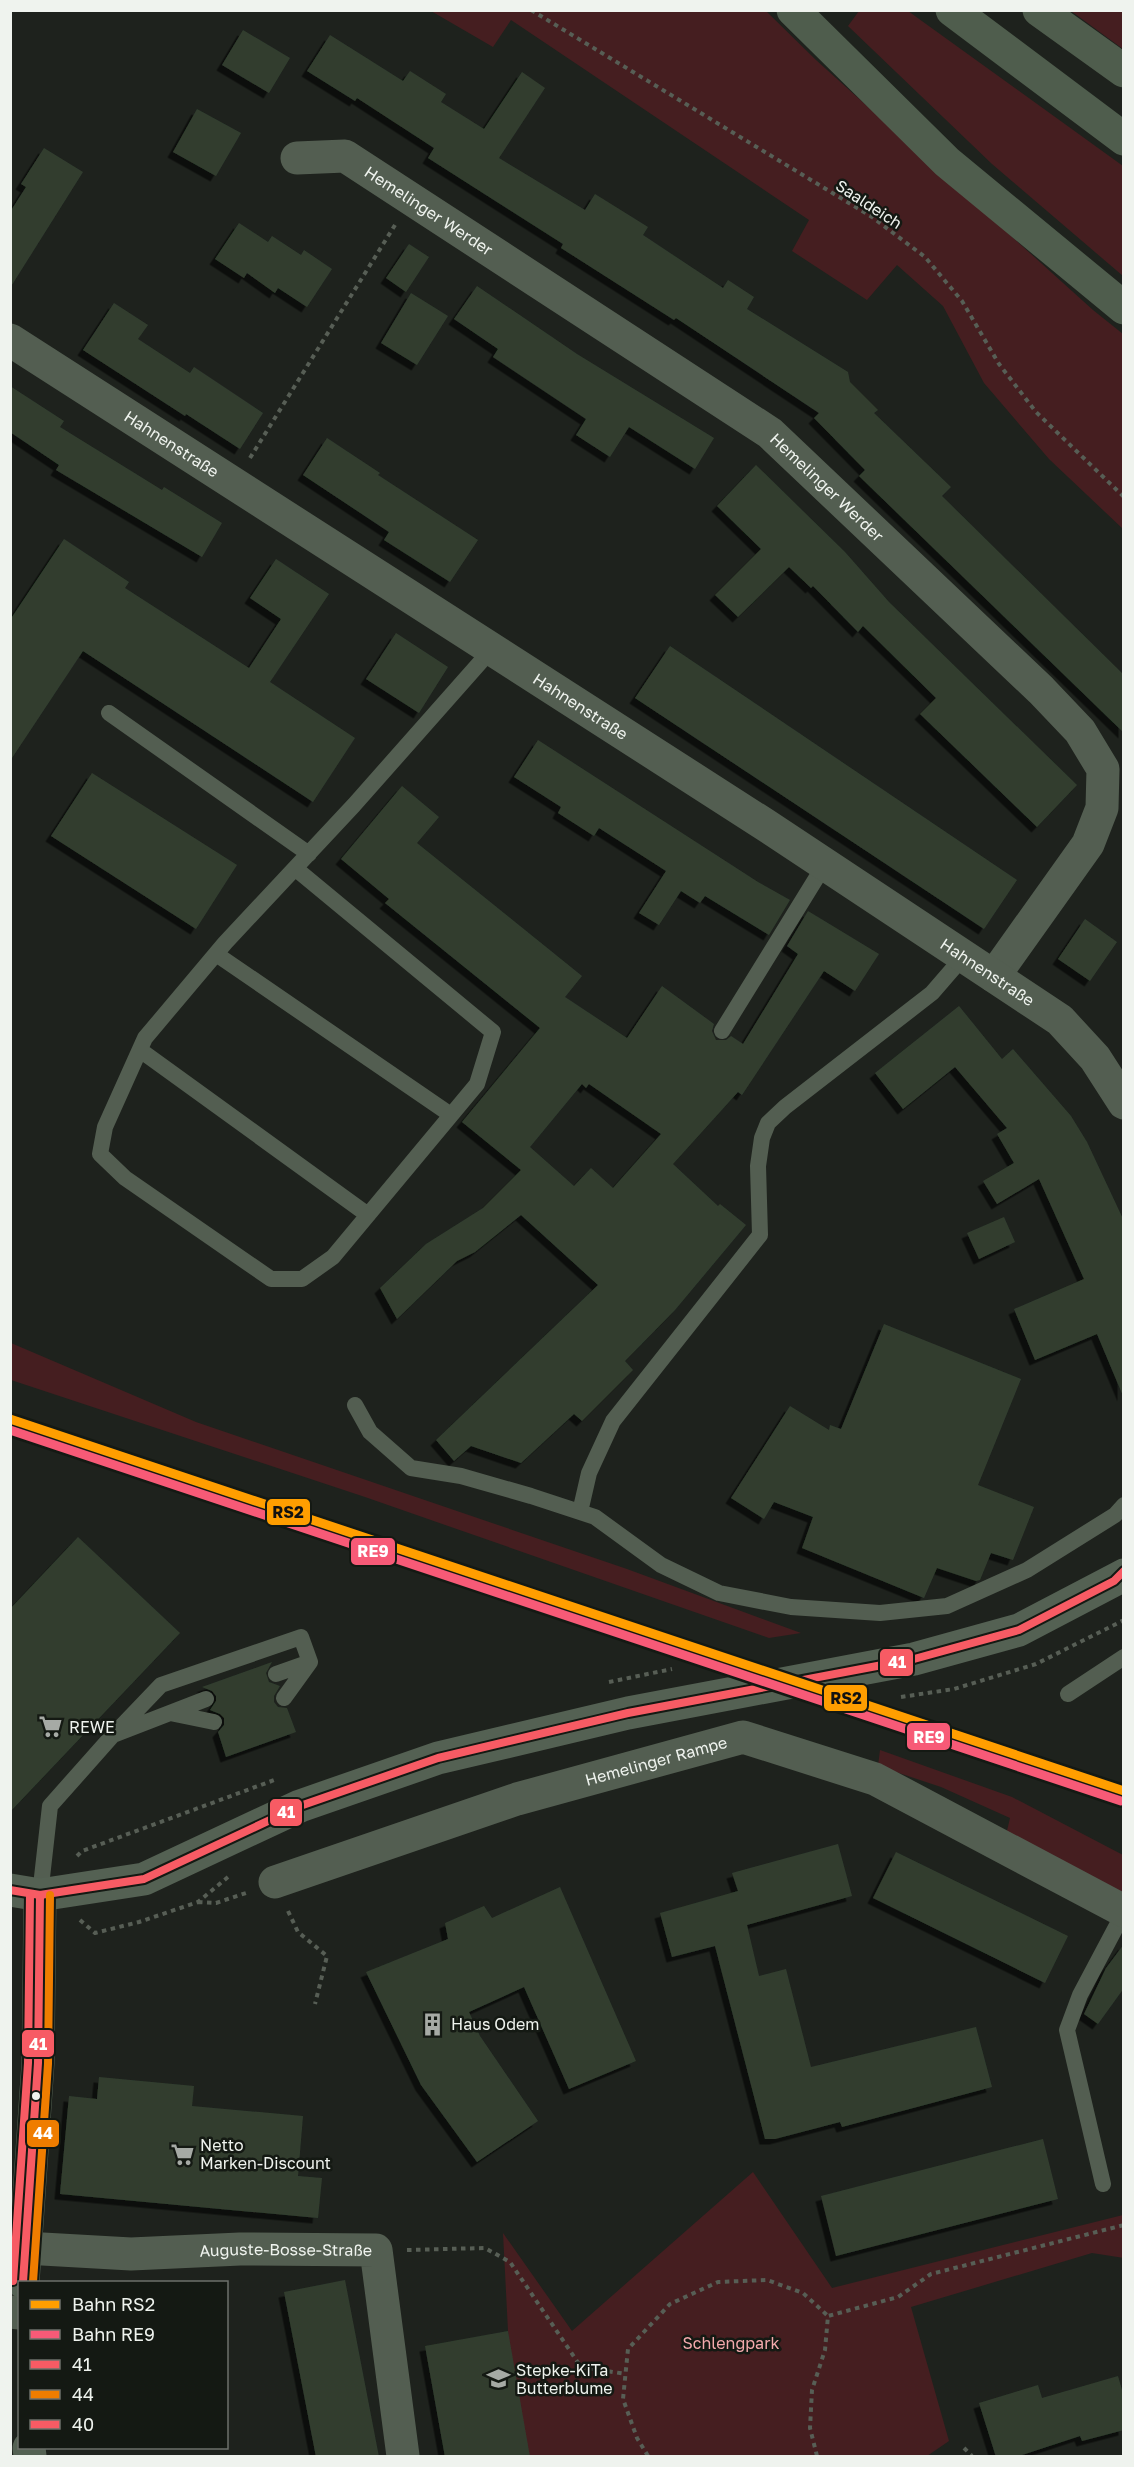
<svg xmlns="http://www.w3.org/2000/svg" width="1134" height="2467" font-family="'Golos Text',sans-serif">
	<style>
		.green { fill: #451e20 }
		.building { fill: #313e2f; fill-rule: evenodd; filter: url(#shadow) }
		.lines { fill: none; stroke-linecap: round; stroke-linejoin: round }
		.path { stroke: #575e55; stroke-width: 4; stroke-dasharray: 4.5 4.5; stroke-linecap: butt }
		.lane { stroke: #535e51; stroke-width: 16 }
		.street { stroke: #535e51; stroke-width: 33 }
		.secondary { stroke: #546153; stroke-width: 33 }
		.highway { stroke: #4f5d4d; stroke-width: 33 }
		.bus-1-casing { stroke: #141913; stroke-width: 12 }
		.bus-2-casing { stroke: #141913; stroke-width: 12 }
		.bus-3-casing { stroke: #141913; stroke-width: 12 }
		.bus-1 { stroke: #f75b64; stroke-width: 8 }
		.bus-2 { stroke: #ef7d00; stroke-width: 8 }
		.bus-3 { stroke: #f75b64; stroke-width: 8 }
		.rail-1-casing { stroke: #141913; stroke-width: 14 }
		.rail-2-casing { stroke: #141913; stroke-width: 14 }
		.rail-1 { stroke: #ff9e00; stroke-width: 9 }
		.rail-2 { stroke: #f75a77; stroke-width: 9 }
		.bus-dot { fill: #eff3ee; stroke: #141913; stroke-width: 2 }
		.labels { text-anchor: middle; stroke-width: 5; stroke-linejoin: round; paint-order: stroke }
		.street-label { font-size: 16px; fill: #eff3ee; stroke: #141913 }
		.poi-label { font-size: 16px; fill: #eff3ee; stroke: #141913; text-anchor: start }
		.park-label { font-size: 16px; fill: #f4aaad; stroke: #141913 }
		.line-badge { stroke: #141913; stroke-width: 2 }
		.badge-label { font-size: 16px; text-anchor: middle; font-weight: bold; fill: #fff }
		.pale-badge-label { font-size: 16px; text-anchor: middle; font-weight: bold; fill: #111 }
	</style>
	<defs>
		<filter id="shadow"><feDropShadow dx="-5.5" dy="5.5" stdDeviation="0" flood-color="#0009"/></filter>
	</defs>
	<rect width="100%" height="100%" fill="#1e221d"/>
	<path class="green" d="M431,11H766L816,60L1093,310L1123,334V529L1049,459L984,383L943,306L897,265L867,300L792,251L809,220L511,20L493,47Z
		M859,11H908L1123,166V276L992,164L848,26Z
		M1071,11H1123V49Z
		M11,1343L196,1422L627,1569L801,1633L769,1638L365,1497L11,1380Z
		M880,1750L1012,1797L1123,1855V1901L1006,1835L1010,1818L941,1787L878,1766Z
		M753,2172L832,2288L1123,2215L1124,2258L1092,2253L911,2307L949,2441L927,2456H521L508,2331L503,2233L572,2331Z"/>
	<path class="building" d="M243,30L290,58L269,93L222,65Z
		M330,35L403,81L410,71L446,94L441,102L484,129L522,72L545,88L499,158L585,210L595,194L648,227L643,235L723,288L728,280L754,297L747,309L848,372L850,382L878,410L874,413L951,487L942,496L1124,675V733L859,476L865,470L814,418L819,413L676,318L674,320L561,248L563,244L428,158L434,148L357,98L355,101L307,71Z
		M197,109L241,133L216,176L173,152Z
		M44,148L83,172L10,288V212L26,187L21,184Z
		M239,223L268,242L272,236L301,255L304,250L332,269L307,307L278,288L275,293L247,273L244,278L215,259Z
		M409,244L429,257L406,292L386,278Z
		M477,286L577,354L714,438L695,469L629,427L610,457L576,435L586,419L493,357L498,349L454,319Z
		M411,293L448,316L417,365L381,343Z
		M114,303L148,325L138,339L190,373L194,367L263,413L240,449L186,414L185,416L83,350Z
		M10,386L64,421L60,427L162,490L164,487L222,523L202,557L56,470L59,465L10,432Z
		M327,438L380,473L378,475L478,540L450,582L384,540L389,532L303,475Z
		M756,465L845,552L889,602L1077,785L1037,827L920,714L936,698L863,626L858,632L813,586L811,588L789,567L738,617L715,595L761,549L717,506Z
		M64,539L129,582L125,588L249,668L281,619L250,598L276,559L329,594L270,682L355,738L313,802L83,651L10,761V620Z
		M396,633L448,667L419,713L366,679Z
		M670,646L1017,880L984,929L635,698Z
		M538,740L758,882L790,900L769,935L705,896L700,903L681,891L659,925L639,913L666,871L599,828L594,836L558,813L561,807L514,777Z
		M92,773L237,865L196,929L51,836Z
		M402,786L439,817L417,843L582,976L565,997L627,1038L662,986L714,1024L712,1031L716,1040H726L731,1036L743,1044L798,954L787,946L808,911L879,954L855,991L824,971L742,1095L738,1092L673,1164L718,1206L720,1204L746,1225L675,1310L625,1361L633,1370L582,1421L574,1414L521,1463L471,1446L454,1461L436,1440L598,1285L521,1215L475,1252L457,1261L397,1319L380,1288L426,1244L483,1208L521,1170L462,1122L540,1028L385,903L389,899L341,859ZM582,1084L586,1088L589,1084L661,1134L613,1188L591,1168L574,1186L530,1147Z
		M1085,919L1117,942L1090,981L1058,959Z
		M959,1006L1002,1059L1013,1049L1071,1116L1087,1142L1124,1221L1123,1396L1097,1334L1035,1360L1014,1309L1084,1279L1039,1179L997,1204L983,1181L1014,1163L997,1134L1007,1128L955,1067L903,1109L875,1073Z
		M1004,1217L1015,1242L979,1259L967,1233Z
		M884,1324L1021,1379L978,1485L1034,1507L1013,1560L991,1553L980,1580L976,1581L937,1568L924,1598L802,1548L813,1517L774,1502L764,1519L731,1498L790,1406L829,1430L830,1425L841,1429Z
		M78,1537L180,1633L10,1812V1609Z
		M272,1662L266,1673L269,1682L280,1686L274,1696V1702L278,1707L287,1708L296,1732L226,1757L218,1732L224,1725V1718L220,1714L210,1710L216,1701V1696L212,1691L202,1687Z
		M838,1844L852,1896L747,1925L759,1976L786,1969L811,2067L976,2027L992,2087L842,2127L840,2122L775,2139H765L715,1946L672,1957L660,1913L738,1891L732,1873Z
		M896,1852L1068,1936L1045,1983L873,1898Z
		M560,1887L636,2061L569,2089L524,1987L469,2012L480,2036L538,2121L477,2162L421,2085L366,1972L448,1939L445,1923L484,1906L492,1918Z
		M1124,1944V1988L1098,2024L1084,2014L1106,1968Z
		M99,2077L194,2086L192,2106L303,2116L298,2176L322,2178L318,2218L60,2194L69,2096L97,2099Z
		M1043,2139L1058,2199L836,2256L821,2196Z
		M345,2280L379,2457H316L284,2292Z
		M508,2331L530,2457H445L425,2346Z
		M1118,2376L1124,2397V2430L1082,2441L1080,2436L1016,2457H996L979,2403L1038,2385L1042,2398Z"/>
	<g class="lines">
		<path class="path" d="M531,10L872,217L925,257L962,301L999,364L1036,412L1124,497
			M250,458L395,225
			M609,1682L672,1669
			M901,1697L954,1689L1036,1664L1124,1620
			M77,1856L82,1851L277,1779
			M198,1902L216,1903L246,1893
			M288,1911L298,1932L327,1956L315,2004
			M80,1920L95,1933L139,1922L198,1902L228,1877
			M407,2250L485,2248L510,2262L581,2367L626,2374
			M964,2448L972,2456
			M648,2456L637,2438L623,2399L628,2349L670,2304L718,2282L767,2280L803,2293L828,2316
			M817,2456L810,2428L812,2390L825,2350L828,2316L898,2297L931,2274L1124,2225"/>
		<path class="lane" d="M109,713L309,854
			M296,869L493,1032L477,1084L333,1257L302,1279H271L125,1178L100,1154L105,1127L145,1038L225,943L354,805L492,649
			M216,954L451,1115
			M722,1031L825,864
			M140,1050L368,1215
			M355,1405L370,1432L411,1468L461,1476L531,1496L595,1517L661,1565L719,1593L791,1607L880,1613L947,1606L1027,1570L1115,1515L1124,1505
			M580,1512L589,1473L613,1421L760,1235L758,1166L762,1138L768,1123L785,1107L932,993L964,956
			M1068,1694L1124,1657
			M284,1698L310,1662
			M170,1713L214,1722
			M117,1731L161,1685L301,1637L310,1662L276,1674
			M40,1895L50,1806L113,1735L206,1699
			M1103,2184L1067,2030L1080,1995L1124,1912"/>
		<g class="street">
			<path id="s1" d="M297,158L345,156L770,433L1041,690L1080,731L1103,769L1102,808L1088,844L994,976"/>
			<path id="s2" d="M10,340L764,824L1060,1020L1095,1058L1124,1103"/>
			<path id="s3" d="M275,1882L517,1799L743,1737L875,1779L1124,1911"/>
			<path id="s4" d="M25,2248L131,2254L240,2249L376,2250L403,2456"/>
			<path d="M10,2312L20,2313"/>
		</g>
		<path class="secondary" d="M10,1890L40,1895L144,1879L300,1806L438,1758L628,1713L914,1659L1019,1630L1124,1575
			M23,2282L38,2063L40,1895
			M29,2448L30,2456"/>
		<path class="highway" d="M793,10L947,162L1124,308
			M952,10L1124,139
			M1039,10L1124,71"/>
		<defs>
			<path id="bus-1" d="M10,1890L40,1895L144,1879L300,1806L438,1758L628,1713L914,1659L1019,1630L1114,1581L1124,1571
				M23,2282L38,2063L40,1895"/>
			<path id="bus-2" d="M33,2282L48,2064L50,1895"/>
			<path id="bus-3" d="M13,2281L28,2063L30,1895"/>
		</defs>
		<use href="#bus-1" class="bus-1-casing"/>
		<use href="#bus-2" class="bus-2-casing"/>
		<use href="#bus-3" class="bus-3-casing"/>
		<use href="#bus-1" class="bus-1"/>
		<use href="#bus-2" class="bus-2"/>
		<use href="#bus-3" class="bus-3"/>
		<defs>
			<path id="rail-1" d="M10,1419L1124,1791"/>
			<path id="rail-2" d="M10,1430L1121,1801"/>
		</defs>
		<use href="#rail-1" class="rail-1-casing"/>
		<use href="#rail-2" class="rail-2-casing"/>
		<use href="#rail-1" class="rail-1"/>
		<use href="#rail-2" class="rail-2"/>
	</g>
	<defs>
		<symbol id="supermarket-bare" viewBox="-9 -9 18 18"><path d="M-6-5.5h2.5l.6 2H6L4.5 2H-2.5L-4.4-4H-6ZM-1.5 3.2a1.3 1.3 0 1 0 .1 0ZM3 3.2a1.3 1.3 0 1 0 .1 0Z" fill="#a6aaa5" stroke="#141913" stroke-width="2.5" paint-order="stroke"/></symbol>
		<symbol id="building-bare" viewBox="-9 -9 18 18"><path d="M-4-6H4V6H1V3H-1V6H-4ZM-2.5-4.3h1.7v1.8h-1.7ZM.8-4.3h1.7v1.8H.8ZM-2.5-1h1.7V.8h-1.7ZM.8-1h1.7V.8H.8Z" fill="#a6aaa5" stroke="#141913" stroke-width="2.5" paint-order="stroke"/></symbol>
		<symbol id="school-bare" viewBox="-9 -9 18 18"><path d="M0-5L7-2L0 1L-7-2ZM-4 1L0 2.5L4 1V4Q0 6-4 4Z" fill="#a6aaa5" stroke="#141913" stroke-width="2.5" paint-order="stroke"/></symbol>
	</defs>
	<g fill-rule="evenodd">
		<use href="#supermarket-bare" x="34" y="1710" width="33" height="33"/>
		<use href="#building-bare" x="416" y="2008" width="33" height="33"/>
		<use href="#supermarket-bare" x="166" y="2138" width="33" height="33"/>
		<use href="#school-bare" x="482" y="2362" width="33" height="33"/>
	</g>
	<circle class="bus-dot" cx="36" cy="2096" r="5"/>
	<g class="labels">
		<g class="street-label">
			<text transform="translate(869 204) rotate(33)" y="6">Saaldeich</text>
			<text dy="6" stroke="none"><textPath href="#s1" startOffset="148">Hemelinger Werder</textPath></text>
			<text dy="6" stroke="none"><textPath href="#s2" startOffset="192">Hahnenstraße</textPath></text>
			<text dy="6" stroke="none"><textPath href="#s1" startOffset="634">Hemelinger Werder</textPath></text>
			<text dy="6" stroke="none"><textPath href="#s2" startOffset="678">Hahnenstraße</textPath></text>
			<text dy="6" stroke="none"><textPath href="#s2" startOffset="1164">Hahnenstraße</textPath></text>
			<text dy="6" stroke="none"><textPath href="#s3" startOffset="400">Hemelinger Rampe</textPath></text>
			<text dy="6" stroke="none"><textPath href="#s4" startOffset="261">Auguste-Bosse-Straße</textPath></text>
		</g>
		<g class="poi-label">
			<text x="69" y="1733">REWE</text>
			<text x="451" y="2030">Haus Odem</text>
			<text x="200" y="2151">Netto<tspan x="200" dy="18">Marken-Discount</tspan></text>
			<text x="516" y="2376">Stepke-KiTa<tspan x="516" dy="18">Butterblume</tspan></text>
		</g>
		<g class="park-label">
			<text x="731" y="2349">Schlengpark</text>
		</g>
	</g>
	<g class="line-badge">
		<rect x="266" y="1498" width="45" height="28" rx="6" fill="#ff9e00"/>
		<rect x="350" y="1537" width="46" height="29" rx="6" fill="#f75a77"/>
		<rect x="879" y="1648" width="35" height="29" rx="6" fill="#f75b64"/>
		<rect x="823" y="1684" width="45" height="28" rx="6" fill="#ff9e00"/>
		<rect x="906" y="1722" width="45" height="29" rx="6" fill="#f75a77"/>
		<rect x="269" y="1798" width="34" height="29" rx="6" fill="#f75b64"/>
		<rect x="21" y="2029" width="34" height="29" rx="6" fill="#f75b64"/>
		<rect x="26" y="2119" width="34" height="29" rx="6" fill="#ef7d00"/>
	</g>
	<g class="badge-label">
		<text x="373" y="1557">RE9</text>
		<text x="897" y="1668">41</text>
		<text x="929" y="1743">RE9</text>
		<text x="286" y="1818">41</text>
		<text x="38" y="2050">41</text>
		<text x="43" y="2139">44</text>
	</g>
	<g class="pale-badge-label">
		<text x="288" y="1518">RS2</text>
		<text x="846" y="1704">RS2</text>
	</g>
	<rect width="1134" height="2467" fill="none" stroke="#eff3ee" stroke-width="24"/>
	<rect x="18" y="2281" width="210" height="168" fill="#141913" stroke="#6c706b" stroke-width="1.5"/>
	<rect x="30" y="2300" width="30" height="9" fill="#ff9e00" stroke="#6c706b" stroke-width="1.5"/>
	<text x="72" y="2311" font-size="18" fill="#eff3ee">Bahn RS2</text>
	<rect x="30" y="2330" width="30" height="9" fill="#f75a77" stroke="#6c706b" stroke-width="1.5"/>
	<text x="72" y="2341" font-size="18" fill="#eff3ee">Bahn RE9</text>
	<rect x="30" y="2360" width="30" height="9" fill="#f75b64" stroke="#6c706b" stroke-width="1.5"/>
	<text x="72" y="2371" font-size="18" fill="#eff3ee">41</text>
	<rect x="30" y="2390" width="30" height="9" fill="#ef7d00" stroke="#6c706b" stroke-width="1.5"/>
	<text x="72" y="2401" font-size="18" fill="#eff3ee">44</text>
	<rect x="30" y="2420" width="30" height="9" fill="#f75b64" stroke="#6c706b" stroke-width="1.5"/>
	<text x="72" y="2431" font-size="18" fill="#eff3ee">40</text>
</svg>
